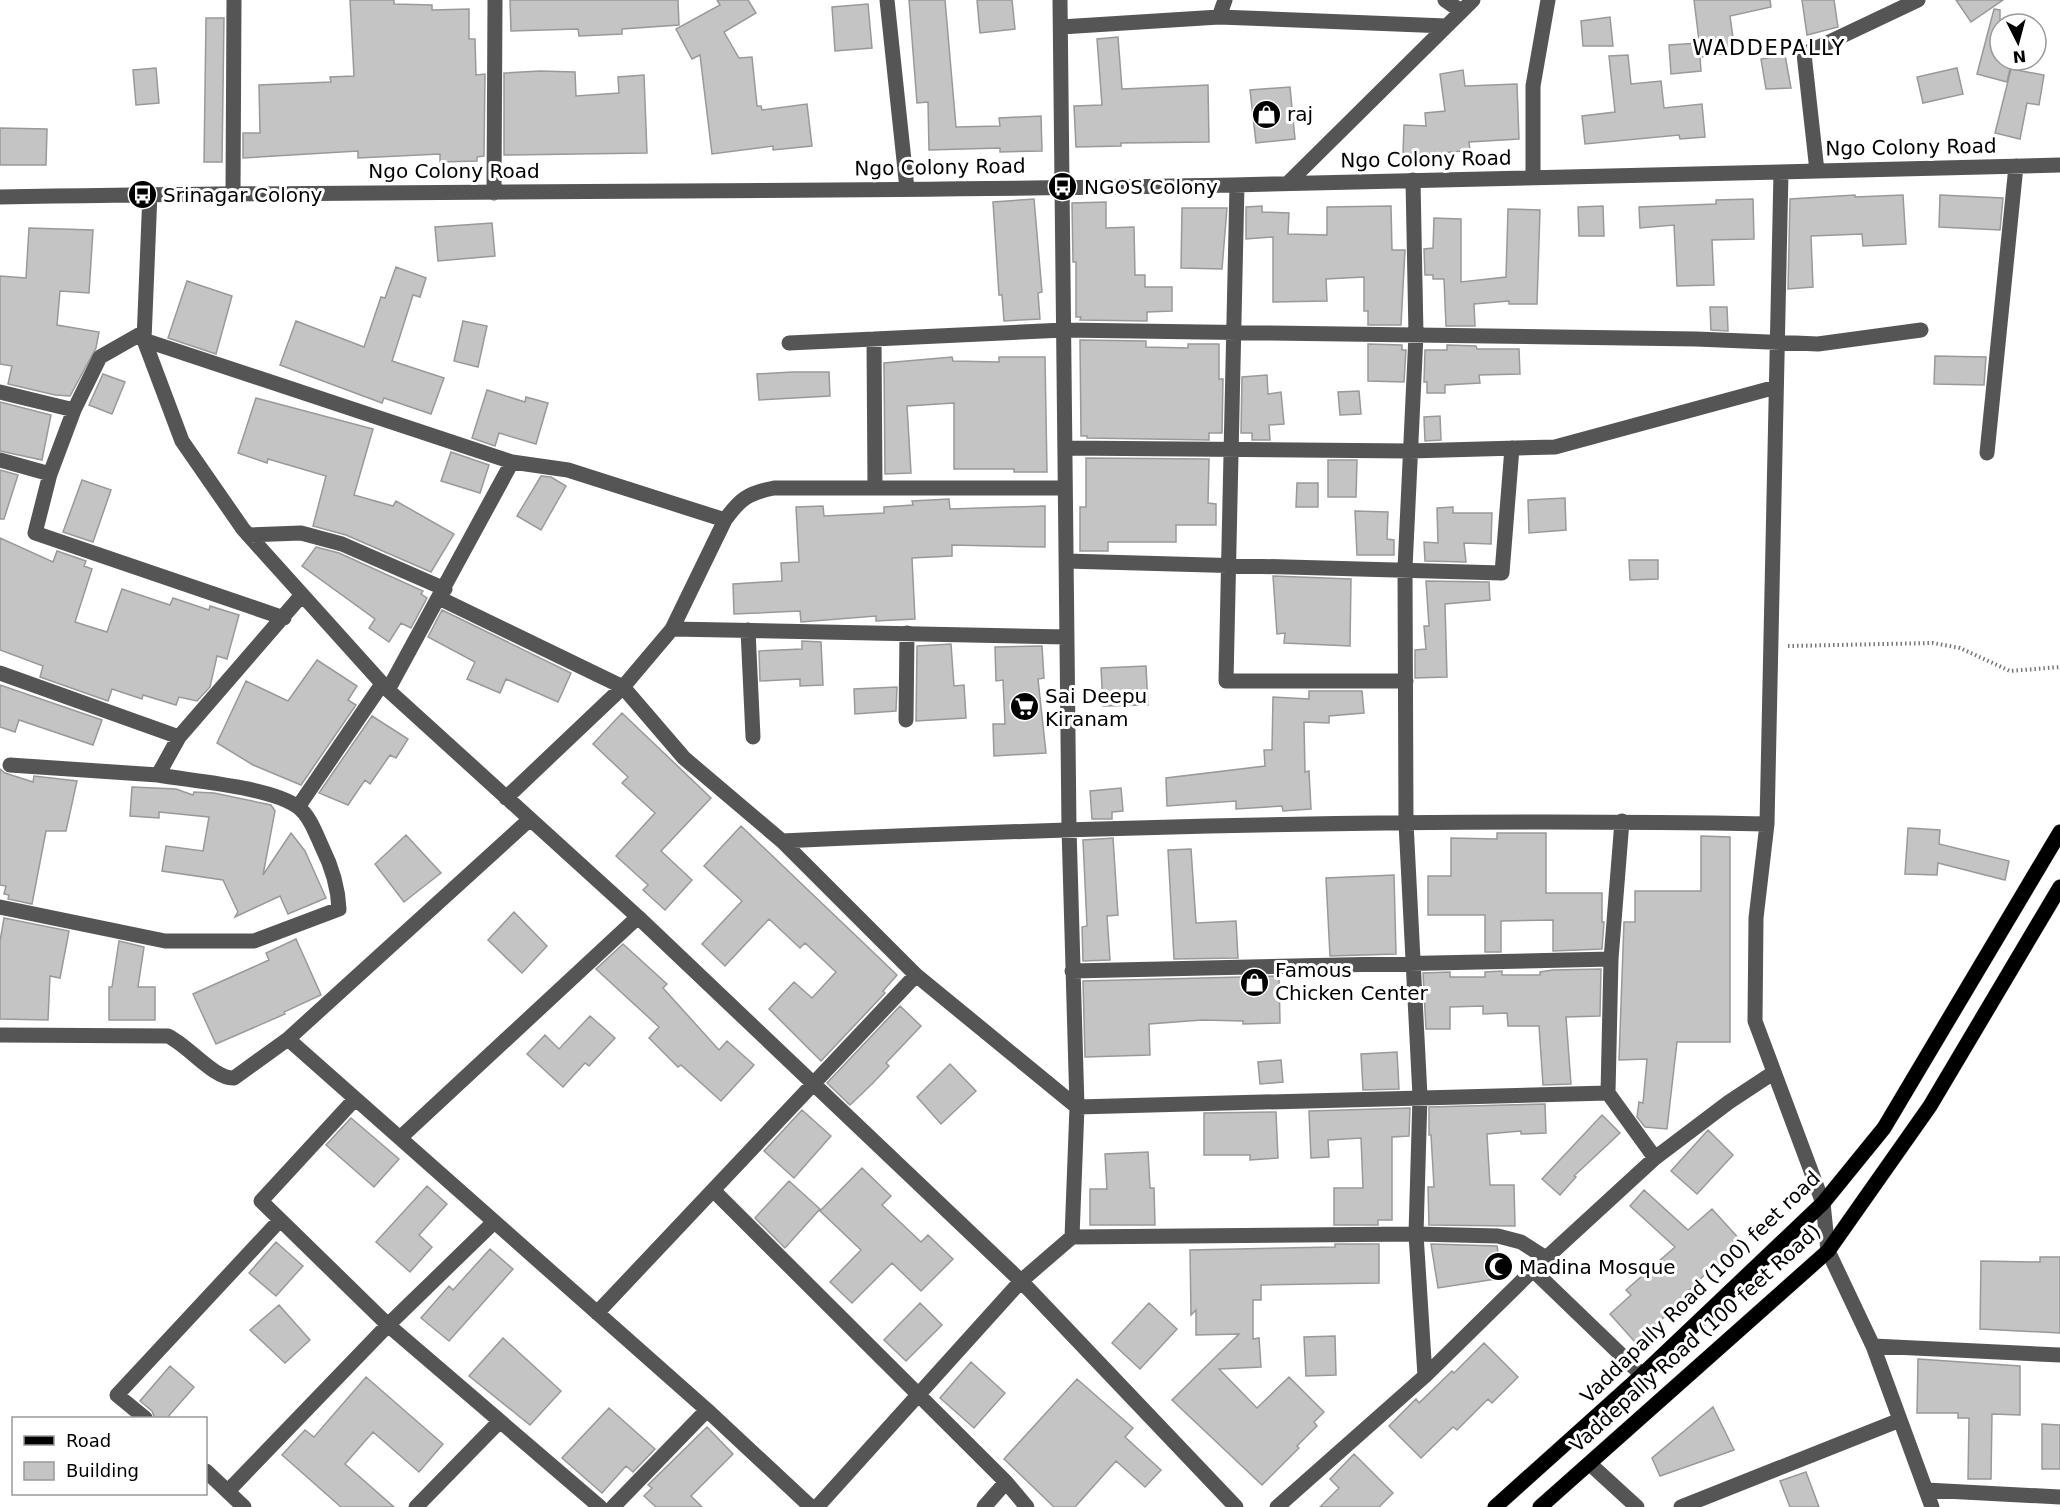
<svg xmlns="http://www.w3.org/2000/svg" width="2060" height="1507" font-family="'DejaVu Sans',sans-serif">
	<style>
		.building { fill: #c4c4c4; stroke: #999; stroke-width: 1.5 }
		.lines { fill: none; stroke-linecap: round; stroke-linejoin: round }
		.major-casing { stroke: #dbdbdb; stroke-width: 16 }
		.path { stroke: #777; stroke-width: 4; stroke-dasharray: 1.5 3; stroke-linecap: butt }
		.minor { stroke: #555; stroke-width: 15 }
		.major { stroke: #000; stroke-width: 15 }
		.labels { text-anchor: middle; stroke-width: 6; stroke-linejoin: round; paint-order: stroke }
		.poi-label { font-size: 20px; fill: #000; stroke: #fff; text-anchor: start }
		.street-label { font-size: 20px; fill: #000; stroke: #fff }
		.neighbourhood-label { font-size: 21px; letter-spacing: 1.5px; fill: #000; stroke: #fff }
	</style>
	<rect width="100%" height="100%" fill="#fff"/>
	<path class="building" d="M350,0H394V4L432,5V10L469,9V39H475L476,75L485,74L484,156L477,157V161L440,162V154L358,158V151L243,158V133H260L259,85L331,82L330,77L354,76Z
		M510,0H678L679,25L622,29V34L579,36L578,29L511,31Z
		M717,0H748L756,13L724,32L739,58L752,57L757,106H761L762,110L807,104L812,146L773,150V146L712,154L700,55L692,59L676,29L720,5Z
		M909,0H945L956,127L1000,126L999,118L1041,116L1042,151L1000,152V148L929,150L928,102L917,103Z
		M977,0H1012L1015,29L980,33Z
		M1694,0H1770L1771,7L1730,16L1735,52L1701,57Z
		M1802,0H1834L1838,27L1807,35Z
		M1956,0H2003L1971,22Z
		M868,4L872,48L835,51L832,7Z
		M1994,9L2000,10V60H2012L2007,82L1977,74Z
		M1610,17L1613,46H1583L1581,21Z
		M206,18H224L222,162H204Z
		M1118,37L1122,89L1208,85L1209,142L1121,143V146L1076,147L1074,106L1102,105L1097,39Z
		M1699,43L1701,71L1671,74L1669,45Z
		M1628,55L1631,84L1661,81L1664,108L1702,104L1705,137L1680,139L1679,135L1585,144L1582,116L1615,112L1609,56Z
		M1785,55L1791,88L1766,89L1761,59Z
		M156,68L159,103L136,105L133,70Z
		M1957,68L1963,94L1923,103L1917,77Z
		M2011,69L2044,75L2039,105L2027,103L2020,139L1995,133Z
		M1463,70L1465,86L1517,84L1519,139L1469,142L1470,150L1434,154L1403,153L1404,125L1426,126L1425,113L1445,111L1440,74Z
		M540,71L575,72L576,96L619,93L618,77L644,75L647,153L504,155V73Z
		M1290,87L1295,139L1256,143L1250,90Z
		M0,128L47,129L46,165H0Z
		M1855,195V197L1903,195L1906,244L1863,246L1862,234L1811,236L1813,287L1788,289L1790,199Z
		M1940,195L2003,198L2000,230L1939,227Z
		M1034,199L1042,292L1038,293L1040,319L1004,321L1002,295H999L993,202Z
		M1753,199L1754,239L1712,240L1714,285L1677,286L1674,225L1640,228L1639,207L1716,204V200Z
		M1106,202V228L1134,227L1135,275H1145V287H1172V311L1147,312V321L1080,320L1081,317H1076V262H1073L1072,203Z
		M1262,206V212L1289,213L1288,234L1327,235V207L1391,206L1392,250H1405L1401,325H1368V311H1364V277L1326,279L1327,301L1273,302V237L1246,239V207Z
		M1603,206L1604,236H1579L1578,207Z
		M1182,208H1227L1222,269L1181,268Z
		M1508,209L1540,210L1537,304H1509V301L1474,304L1475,326H1446L1444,279H1433V275H1425L1424,249L1433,248L1434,218L1461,219V282L1506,277Z
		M492,223L495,256L438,261L435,227Z
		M29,228L93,230L89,293L60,291L57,325L99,332L96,348L70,396L55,395L8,384L12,366L0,364V276L26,278Z
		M396,267L426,278L420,297L413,295L392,361L444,378L431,414L384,398L382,403L280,365L296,321L364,347L381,297L385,298Z
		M187,281L232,296L216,354L168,338Z
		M1710,307H1727L1728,331L1711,330Z
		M463,321L487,326L478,367L454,361Z
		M1080,340L1146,341V347L1188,348V344H1219V379H1223L1222,433H1209V440L1087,438V436H1081Z
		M1368,344L1402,345V350H1406L1404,382L1368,381Z
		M1447,345L1476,346L1477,349H1519L1520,374L1479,375L1480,383L1445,385V393H1427V382H1424L1425,350H1447Z
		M1935,356L1986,357L1984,385L1934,384Z
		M952,357L953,361L999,362V357H1045L1047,472H1014V469H954V403L907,406L911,473L885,474L884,363Z
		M792,372H829L830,396L759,400L757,374Z
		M103,374L125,382L112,414L89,405Z
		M1267,375L1268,394L1281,392L1284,424L1269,425L1270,440H1252V433H1241L1242,377Z
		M487,390L525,402L526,397L548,403L536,444L499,433L495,446L472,438Z
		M1359,391L1361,414L1340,415L1338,392Z
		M256,398L373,429L354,495L393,506L396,501L454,534L431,572L346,535L313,526L326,476L268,459L267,463L238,453Z
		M0,402L51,415L42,460L0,451Z
		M1440,416L1441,440L1425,441L1424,417Z
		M451,452L489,465L480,493L441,481Z
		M1086,458L1209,459L1208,503L1216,504V525H1176V542H1108V551H1080V507H1086Z
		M1328,460H1357L1356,497H1328Z
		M0,470L18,475L4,519H0Z
		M541,476L551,477L566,486L541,530L517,516Z
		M82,480L111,490L93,542L63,532Z
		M1297,483H1318V507H1296Z
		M1565,498L1566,530L1529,533L1528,500Z
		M949,499L950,509L1045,506V547L952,545V556L912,558L915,619L876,621V616L801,622L800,611L734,614L733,584L782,581L781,563L799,562L796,507L823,506L824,516L884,513V507L913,505L912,501Z
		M1453,507V513H1492L1491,544L1464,543L1466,562L1425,561L1424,542L1438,543L1437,508Z
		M1355,511L1388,512L1387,539L1394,540V555H1357Z
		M0,538L53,562L57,551L86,561L84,566L92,569L75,622L107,632L122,589L170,605L173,598L209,610L210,606L239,615L227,659L217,656L210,687L197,701L179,697L176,705L143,695L142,699L112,689L108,701L40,677L43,666L0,650Z
		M316,547L339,553L423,591L421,594L427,598L411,628L401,623L389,642L369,628L375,619L302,566Z
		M1629,560H1658V579L1630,580Z
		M1273,576L1351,579L1350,646L1284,643L1285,633L1277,634Z
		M1426,581L1489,582L1490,600L1445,604L1447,677L1415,678V650L1426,649L1424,626H1429Z
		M442,610L571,673L558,702L506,679L500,693L467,679L475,662L428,637Z
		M802,641L821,642L823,685L800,686V679L760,681L759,651L802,649Z
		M951,644L954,686L964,685L966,718L916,721L917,646Z
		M1042,646L1044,678L1038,679L1046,753L994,756L993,724H1005L1003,680L996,681L995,647Z
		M317,660L357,686L348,700L356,705L301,785L253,765L217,743L246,681L288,701Z
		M1146,666L1148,705L1103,706L1101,668Z
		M0,685L102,720L93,745L19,720L15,732L0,727Z
		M897,687L896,711L855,714L854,689Z
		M1309,691H1362L1364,713L1329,716V723L1304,722L1305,772L1309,771L1311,809L1283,811L1282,806L1236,809V801L1167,806L1166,778L1265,766L1264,750H1272L1273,697L1309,699Z
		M622,713L711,798L661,851L692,880L665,910L643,890L648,885L616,856L655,813L622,783L628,777L593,744Z
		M372,716L408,739L396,758L390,755L370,784L365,780L348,805L319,793Z
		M0,769L5,773L33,782L34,776L77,781L66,831H46L32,904L8,899L9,895L4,894L6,886L0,885Z
		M132,787L176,789L193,795L194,792L214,793L271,805L275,811L263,875L291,833L305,851L326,898L288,914L280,896L235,917L238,912L223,880L162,871L166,846L203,851L209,817L159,812V818L130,816Z
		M1121,788L1123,811L1112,812V819H1092L1090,791Z
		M741,826L897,975L883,991L885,993L821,1061L769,1009L794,982L812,998L836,972L805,943L800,948L769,919L725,966L702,944L742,901L704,866Z
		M1908,828L1940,830L1939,844L2009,861L2005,880L1938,863L1937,875L1905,874Z
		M1497,833H1546V893H1602V922H1604L1602,949L1553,951V920L1501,921V952H1485V915H1428V876H1451V838L1497,839Z
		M406,835L441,873L404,902L375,864Z
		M1701,836L1730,837V1042H1677L1667,1129L1645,1127L1637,1117L1639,1102L1643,1103L1647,1059L1619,1060L1624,922H1635V891H1701Z
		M1113,838L1118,915L1107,916L1110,960L1083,961L1082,927L1087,926L1083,840Z
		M1191,849L1196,923L1236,921L1238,958L1174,959L1168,850Z
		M1394,875L1396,954L1330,956L1326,878Z
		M514,912L547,946L522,973L488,940Z
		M4,918L69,931L60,978L50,976L48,1020L0,1019V941Z
		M296,939L321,995L284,1012L285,1014L216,1044L193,994L269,960L266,953Z
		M119,941L144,947L138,987H155V1020H109V987H112Z
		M623,944L667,984L663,988L719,1050L727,1041L754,1065L721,1101L681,1065L678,1067L649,1038L659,1027L596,969Z
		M1601,969L1600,1016L1566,1017L1571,1084L1543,1085L1539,1026H1508L1507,1013L1483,1014V1006L1450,1007V1029H1426L1423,973L1450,972V977H1485V972L1502,971V975H1540V972L1553,970Z
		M1279,976L1280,1023L1243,1024V1021L1202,1020L1149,1024L1150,1055L1085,1057L1083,981Z
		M900,1006L921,1026L886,1063L889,1066L872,1084L850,1105L827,1083Z
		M590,1016L615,1038L589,1066L585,1063L563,1087L527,1054L545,1035L559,1049Z
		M1397,1052L1399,1089L1363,1090L1361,1054Z
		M1281,1060L1283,1082L1260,1084L1258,1062Z
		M950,1064L976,1091L941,1124L917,1097Z
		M1545,1104L1546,1133L1521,1134V1131L1487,1134L1490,1185H1514L1515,1226L1429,1225L1428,1187H1434L1431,1135H1429V1107Z
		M1410,1108L1409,1136L1392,1137V1220H1378V1225H1334V1188H1363L1361,1138L1328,1140L1329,1157L1311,1158L1309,1111Z
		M802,1110L831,1136L794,1178L764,1151Z
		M1276,1112L1278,1158L1250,1160V1155H1204V1113Z
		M1602,1115L1620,1133L1574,1176L1576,1177L1560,1195L1542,1179Z
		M351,1118L399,1159L374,1187L326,1145Z
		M1708,1130L1733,1155L1697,1194L1671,1171Z
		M1148,1152L1150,1188H1154L1155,1225H1090V1189H1107L1105,1154Z
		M862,1168L891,1196L882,1205L921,1242L928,1235L953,1259L921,1291L892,1263L852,1303L830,1282L861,1250L820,1211Z
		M789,1181L820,1209L785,1248L755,1218Z
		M427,1186L447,1204L419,1235L432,1247L410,1272L376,1242Z
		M1644,1190L1688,1230L1712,1209L1742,1242L1699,1280L1676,1304L1677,1306L1635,1342L1610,1314L1631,1295L1626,1290L1675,1247L1630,1206Z
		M276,1242L303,1266L276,1296L249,1273Z
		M1335,1244H1379V1283L1261,1285V1300H1253V1339L1259,1338L1261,1367L1219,1369L1257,1408L1289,1377L1324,1412L1314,1422L1317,1426L1297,1446L1299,1448L1262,1485L1172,1400L1239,1334L1196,1335V1310L1191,1315L1190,1250L1335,1247Z
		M1431,1244L1497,1246L1502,1278L1438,1288Z
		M490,1249L513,1269L449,1341L421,1318L449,1286L453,1290Z
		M2040,1257H2060V1333L1980,1329L1981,1261L2040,1262Z
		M920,1303L942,1325L906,1361L884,1340Z
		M1149,1303L1177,1329L1140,1369L1112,1343Z
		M279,1305L310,1340L285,1363L250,1330Z
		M1335,1336L1336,1375L1306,1376L1304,1337Z
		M503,1338L561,1391L530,1425L469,1376Z
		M1484,1343L1518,1377L1492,1403L1488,1399L1457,1430L1453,1427L1421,1458L1389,1426L1416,1399L1419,1403L1452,1371L1454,1373Z
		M1918,1359L2020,1366V1415L1992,1414L1991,1479H1968L1969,1418H1958V1413H1917Z
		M971,1362L1005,1393L974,1428L940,1398Z
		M170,1366L194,1387L166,1419H155L152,1411L140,1401Z
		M366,1377L443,1444L419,1472L373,1432L345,1464L394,1507H341L282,1455L305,1430L314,1437Z
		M1077,1379L1133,1428L1125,1437L1161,1470L1145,1487L1116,1461L1075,1507H1054L1004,1459Z
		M1713,1407L1734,1450L1660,1476L1652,1458Z
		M609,1408L655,1449L633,1472L626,1466L602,1493L562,1458Z
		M2042,1424L2060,1425V1469H2042Z
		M707,1427L733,1454L691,1496L702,1507H656L644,1496L652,1488L648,1485Z
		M1354,1454L1393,1493L1379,1507H1320L1339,1488L1330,1479Z
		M1806,1472L1819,1507H1790L1780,1481Z"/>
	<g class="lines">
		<defs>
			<path id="major" d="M1495,1507L1642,1375L1823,1203L1884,1128L2060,832
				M1540,1507L1828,1251L1930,1106L2060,887"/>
		</defs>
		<use href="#major" class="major-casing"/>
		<path class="path" d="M1788,646L1933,643L1960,648L2010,671L2060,667"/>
		<path class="minor" d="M887,0L907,189
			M1445,0L1461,11
			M1219,17L1225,0
			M1061,27L1219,17L1446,26
			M1817,171L1804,54L1918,0
			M1781,172L1767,824L1756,918L1755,1021L1823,1203L1828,1251L1873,1346L1932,1507
			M1533,178V86L1548,0
			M1413,180L1416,335L1405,568L1406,823L1420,1096L1416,1234L1425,1376
			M1288,183L1473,0
			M1237,185L1226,681H1406
			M150,193L144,340L182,441L243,529L388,690L638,917L1021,1281L1236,1507
			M233,193L234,0
			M494,193L495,0
			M0,197C411,190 821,193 1232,185C1508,180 1784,171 2060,165
			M874,339L875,488
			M144,340L512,462L568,470L725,520
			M789,343L1064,330L1696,339L1818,344L1921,330
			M0,392L74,410L100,357L144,332
			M1065,448L1410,451L1555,447L1776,387
			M1987,453L2016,166
			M0,460L50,474L35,533L284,618
			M50,474L74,410
			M249,535L301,533L342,544L445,589
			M1066,561L1502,573L1512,448
			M439,598L623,687L684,758L782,841L916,975L1077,1107L1608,1093L1655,1158
			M672,629L725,520C740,499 748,493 774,488H1065
			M748,630L753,737
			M0,673L179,737L301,596
			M388,690L512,462
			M906,720L907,633
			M10,765L158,775L179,737
			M506,798L623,687L672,629L1067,637
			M298,807L382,684
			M782,841C1110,826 1438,818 1767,824
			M0,907L165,941H254L339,909C338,886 332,867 322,847C316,834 310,816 298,807C271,787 193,781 158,775
			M1072,971L1611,959
			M0,1035L168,1036C189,1046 214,1079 234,1078L288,1039L529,820
			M288,1039L707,1410L811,1507
			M1608,1093L1611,959L1622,821
			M355,1099L261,1201L388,1325L600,1507
			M401,1137L638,917
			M713,1190L1006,1482L1027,1507
			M1072,1237L1416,1234L1498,1236L1521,1242L1546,1258
			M1533,1270L1642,1375
			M597,1313L916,975
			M1873,1346L2060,1355
			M145,1418L117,1395L280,1220
			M1590,1464L1637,1507
			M206,1471L244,1507
			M1926,1490L2060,1497
			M228,1491L388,1325L493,1223
			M416,1507L499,1422
			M613,1507L707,1410
			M817,1507L1021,1281L1072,1237L1077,1107L1069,828L1060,0
			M984,1507L1006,1482
			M1277,1507L1425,1376L1533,1270L1655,1158L1729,1102L1773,1073
			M1681,1507L1900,1420"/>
		<use href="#major" class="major"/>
	</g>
	<defs>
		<symbol id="shop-disc" viewBox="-11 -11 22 22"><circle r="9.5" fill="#000" stroke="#fff"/><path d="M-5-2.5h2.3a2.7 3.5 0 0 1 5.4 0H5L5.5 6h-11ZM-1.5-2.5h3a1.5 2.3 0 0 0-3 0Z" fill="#fff"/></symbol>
		<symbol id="bus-disc" viewBox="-11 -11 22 22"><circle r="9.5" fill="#000" stroke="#fff"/><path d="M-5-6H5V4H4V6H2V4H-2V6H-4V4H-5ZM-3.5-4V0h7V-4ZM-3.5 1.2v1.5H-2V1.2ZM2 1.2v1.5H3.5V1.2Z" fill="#fff"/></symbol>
		<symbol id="supermarket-disc" viewBox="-11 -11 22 22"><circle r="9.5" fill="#000" stroke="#fff"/><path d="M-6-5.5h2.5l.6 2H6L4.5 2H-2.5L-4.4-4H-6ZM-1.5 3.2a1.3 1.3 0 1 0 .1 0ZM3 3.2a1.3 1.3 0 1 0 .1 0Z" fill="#fff"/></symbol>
		<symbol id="mosque-disc" viewBox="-11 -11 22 22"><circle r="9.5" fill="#000" stroke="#fff"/><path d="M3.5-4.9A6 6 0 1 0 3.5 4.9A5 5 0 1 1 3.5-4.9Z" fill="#fff"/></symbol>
	</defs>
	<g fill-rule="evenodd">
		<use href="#shop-disc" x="1250" y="98" width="33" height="33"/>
		<use href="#bus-disc" x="1046" y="170" width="33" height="33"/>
		<use href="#bus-disc" x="126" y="178" width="33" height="33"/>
		<use href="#supermarket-disc" x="1008" y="690" width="33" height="33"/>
		<use href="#shop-disc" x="1238" y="966" width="33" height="33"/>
		<use href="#mosque-disc" x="1482" y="1250" width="33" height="33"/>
	</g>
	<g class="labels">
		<g class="poi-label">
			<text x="1287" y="121">raj</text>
			<text x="1084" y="194">NGOS Colony</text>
			<text x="163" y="202">Srinagar Colony</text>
			<text x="1045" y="703">Sai Deepu<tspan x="1045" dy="23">Kiranam</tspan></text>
			<text x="1275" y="977">Famous<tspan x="1275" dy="23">Chicken Center</tspan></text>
			<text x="1519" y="1274">Madina Mosque</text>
		</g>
		<g class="street-label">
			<text transform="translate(1911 147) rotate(-1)" y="7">Ngo Colony Road</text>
			<text transform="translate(1426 159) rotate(-1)" y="7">Ngo Colony Road</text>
			<text transform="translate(940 167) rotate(-1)" y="7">Ngo Colony Road</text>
			<text x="454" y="178">Ngo Colony Road</text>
			<text transform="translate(1700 1287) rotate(-44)" y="7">Vaddapally Road (100) feet road</text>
			<text transform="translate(1695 1338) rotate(-42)" y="7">Vaddepally Road (100 feet Road)</text>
		</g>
		<g class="neighbourhood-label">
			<text x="1769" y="55">WADDEPALLY</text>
		</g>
	</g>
	<rect x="12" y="1417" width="195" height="78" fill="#ffffff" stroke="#999999" stroke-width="1.5"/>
	<rect x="24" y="1436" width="30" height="9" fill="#000000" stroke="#999999" stroke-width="1.5"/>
	<text x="66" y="1447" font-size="18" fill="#000000">Road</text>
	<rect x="24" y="1462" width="30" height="18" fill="#c4c4c4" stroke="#999999" stroke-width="1.5"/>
	<text x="66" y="1477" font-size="18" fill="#000000">Building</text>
	<g transform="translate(2018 42) rotate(174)"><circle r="28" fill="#ffffff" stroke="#999999" stroke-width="1.5"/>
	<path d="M0-4.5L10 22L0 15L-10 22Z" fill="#000000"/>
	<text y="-9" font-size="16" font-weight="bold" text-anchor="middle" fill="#000000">N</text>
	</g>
</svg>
